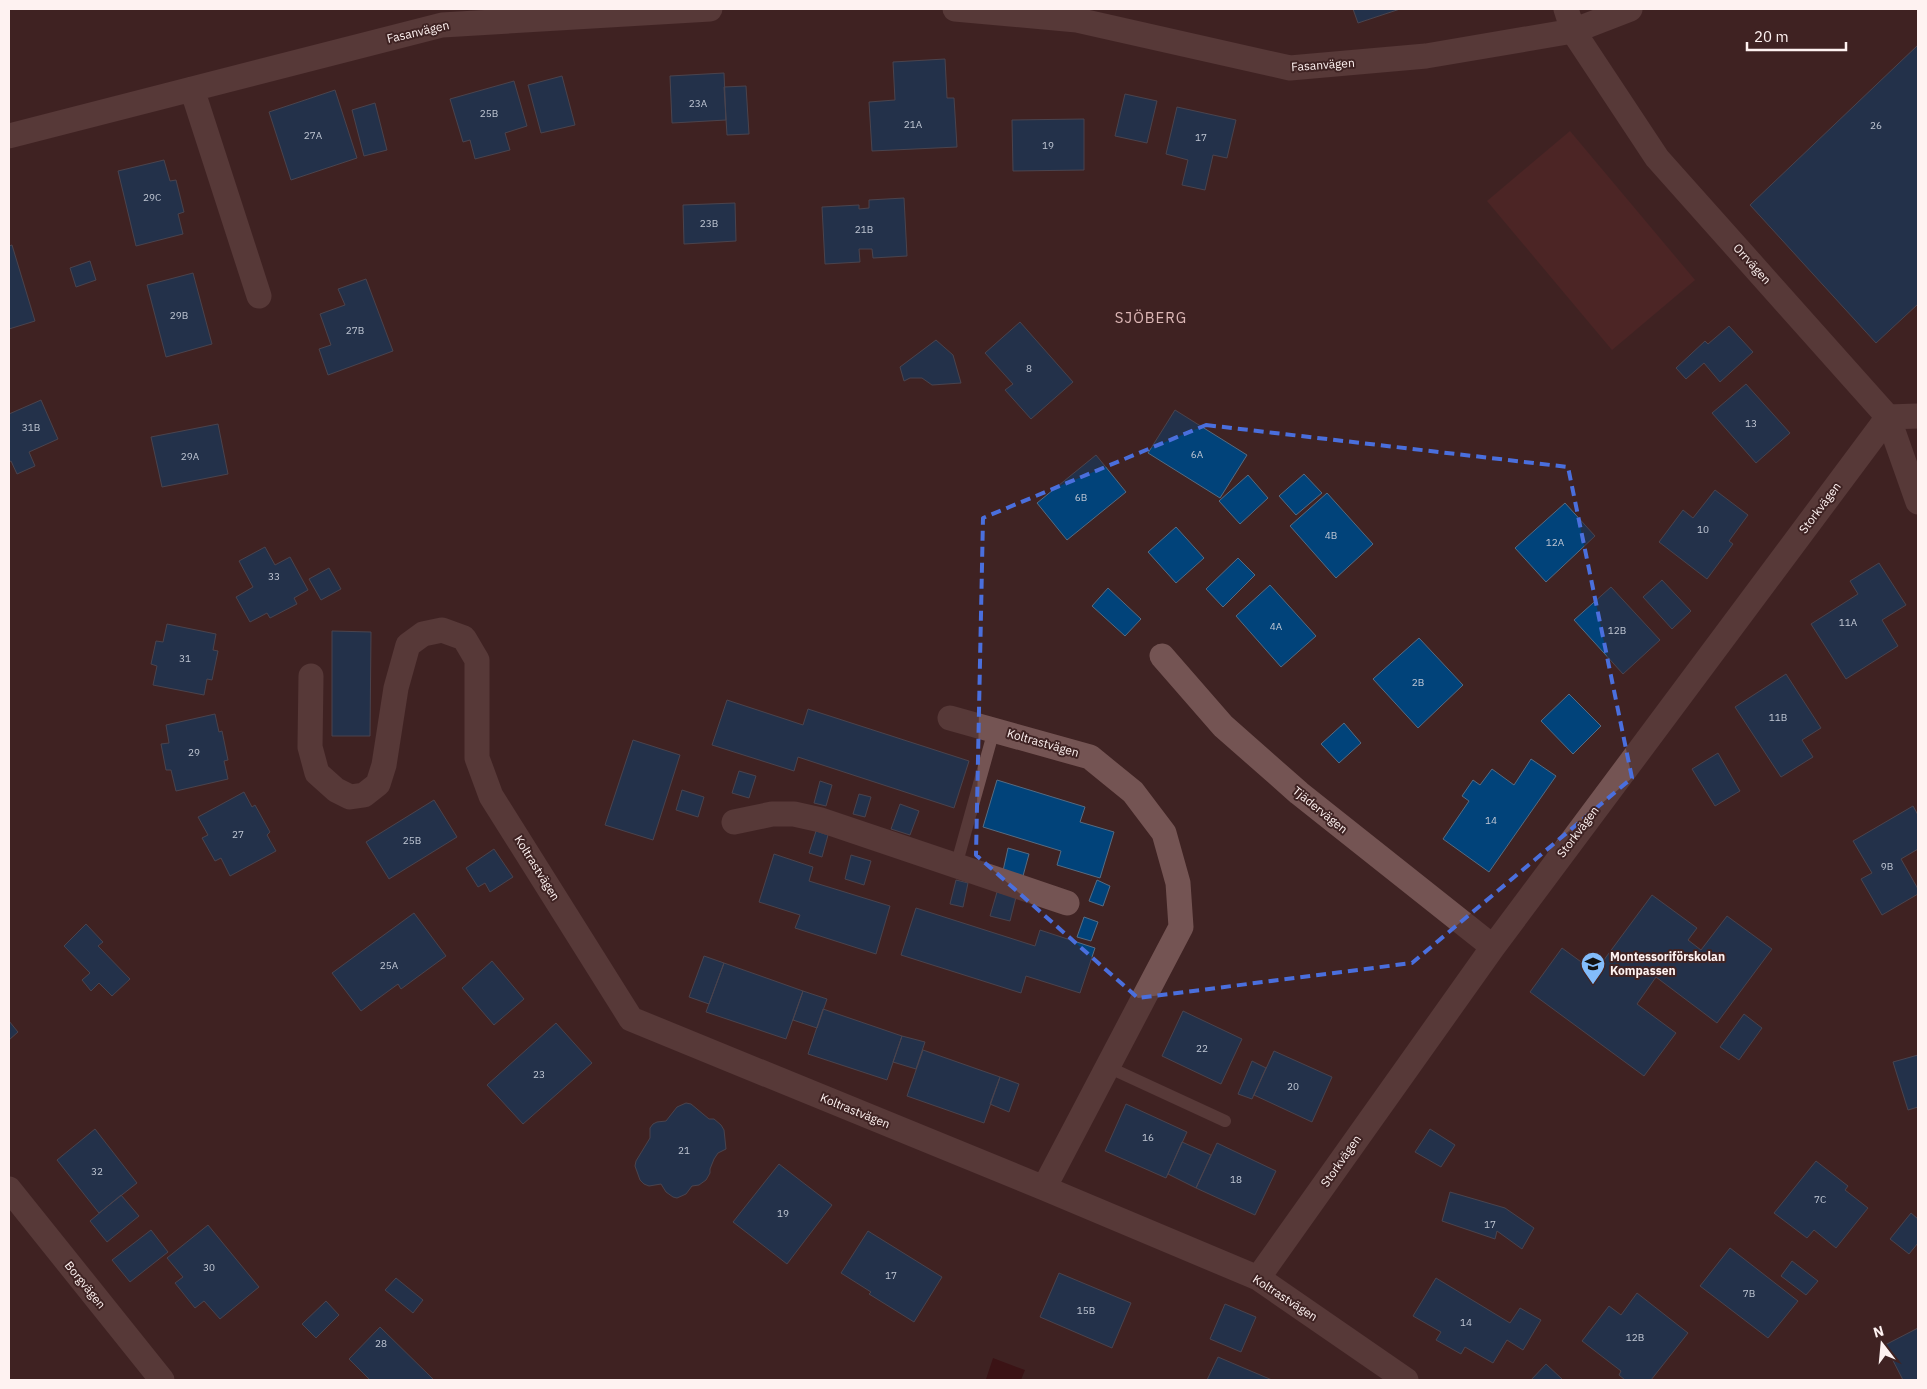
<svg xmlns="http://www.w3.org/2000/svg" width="1927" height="1389" font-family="'IBM Plex Sans',sans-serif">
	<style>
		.green { fill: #5b2829 }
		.water { fill: #370006 }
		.building { fill: #01437a; stroke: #576b81 }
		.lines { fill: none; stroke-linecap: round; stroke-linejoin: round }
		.lane { stroke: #745453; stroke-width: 12 }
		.street { stroke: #745453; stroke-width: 25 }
		.marked { fill: none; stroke: #4a6fdd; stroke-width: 4; stroke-dasharray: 10 6; stroke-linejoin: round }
		.labels { text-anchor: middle; stroke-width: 4; stroke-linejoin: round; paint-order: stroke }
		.number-label { font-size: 10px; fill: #bfc6d3 }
		.street-label { font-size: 12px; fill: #fef2f1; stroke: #3f2323 }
		.poi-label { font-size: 12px; font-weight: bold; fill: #fef2f1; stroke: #3f2323; text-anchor: start }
		.quarter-label { font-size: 15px; letter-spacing: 1px; fill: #deb8b7; stroke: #3f2323 }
	</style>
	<rect width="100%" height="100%" fill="#3f2323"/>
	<path class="green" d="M1570,131L1695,280L1612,350L1487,201Z"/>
	<path class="water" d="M993,1358L1025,1370L1021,1380L986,1379Z"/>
	<path class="building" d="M1353,9H1400L1358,23Z
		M1918,45V304L1876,343L1750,205Z
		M945,59L947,98H954L957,147L872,151L869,102L895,100L893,62Z
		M724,73L726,120L672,123L670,76Z
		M562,76L575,125L541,133L528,85Z
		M514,81L527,126L505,133L510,150L475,159L470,140L463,142L450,99Z
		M746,86L749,134L727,135L724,87Z
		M335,90L357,158L291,180L269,112Z
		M1125,94L1157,101L1147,143L1115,136Z
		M375,103L387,150L364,156L352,110Z
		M1177,107L1236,120L1227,158L1213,155L1205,190L1182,185L1188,160L1166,154Z
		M1084,119V170L1013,171L1012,120Z
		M164,160L170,181L176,180L184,212L178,214L183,234L136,246L118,171Z
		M904,198L907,256L873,258L872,249H859L860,262L825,264L822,207L859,205V209L869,208V200Z
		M735,203L736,241L684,244L683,205Z
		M12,245L35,321L9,329V246Z
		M90,261L96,280L76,287L70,268Z
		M193,273L212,344L166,357L147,285Z
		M366,279L393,351L328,375L319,349L331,345L320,314L345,305L338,289Z
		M1020,322L1073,382L1031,419L1005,390L1013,384L985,353Z
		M1729,326L1753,352L1720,382L1704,363L1686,379L1676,368L1705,341L1708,344Z
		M936,340L953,355L961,383L932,385L922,378H910L904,381L900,367Z
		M1746,384L1790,433L1756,463L1712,413Z
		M41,400L58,439L29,452L35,466L17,474L11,461L9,462V414Z
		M1175,410L1247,455L1220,498L1148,453Z
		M218,424L228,474L162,487L151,437Z
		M1096,455L1126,492L1067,540L1037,503Z
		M1304,474L1322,493L1296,515L1279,496Z
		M1248,475L1268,498L1240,524L1219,501Z
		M1715,490L1748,515L1729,541L1733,544L1707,579L1659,542L1683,510L1693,518Z
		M1327,493L1373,544L1336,578L1290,526Z
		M1565,503L1595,536L1546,582L1515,548Z
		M1176,527L1204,558L1176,583L1148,552Z
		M265,547L275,565L290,557L308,590L294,598L297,604L270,618L267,613L250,622L236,597L253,587L239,561Z
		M1238,558L1255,575L1223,607L1206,589Z
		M1879,563L1906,605L1882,620L1898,646L1846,679L1811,624L1858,594L1850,581Z
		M329,568L341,589L321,600L309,579Z
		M1662,580L1691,611L1672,629L1643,597Z
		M1270,585L1316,636L1281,667L1236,616Z
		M1611,587L1660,640L1623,674L1574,620Z
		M1108,588L1141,619L1125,636L1092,606Z
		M167,624L216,634L213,650L218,651L212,680L207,679L204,695L153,685L157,666L151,664L156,641L163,642Z
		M332,631L371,632L370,736H332Z
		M1419,638L1463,685L1418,728L1373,679Z
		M1786,674L1821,728L1802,740L1813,757L1781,777L1735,707Z
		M1569,694L1601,726L1573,754L1541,721Z
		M727,700L803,725L808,709L969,761L954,808L798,757L794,771L712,745Z
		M215,714L219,732L222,731L228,760L224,761L228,779L176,791L171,770H166L161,744L169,743L166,725Z
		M1344,723L1361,743L1339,763L1321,744Z
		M633,740L680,755L653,840L605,825Z
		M1718,753L1740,791L1715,806L1692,769Z
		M1531,759L1556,776L1489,872L1443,839L1469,801L1462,796L1473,780L1480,785L1492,769L1514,785Z
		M739,771L756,776L749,798L732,793Z
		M997,780L1085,807L1080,822L1114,832L1100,878L1057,865L1061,851L983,827Z
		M820,781L832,785L826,806L814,803Z
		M682,790L704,797L698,817L676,810Z
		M244,792L252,807L255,805L270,832L267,835L276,851L230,876L221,858L215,861L202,838L208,835L198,817Z
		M859,794L871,797L865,817L853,814Z
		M434,800L457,837L389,879L366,842Z
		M900,804L919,811L910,835L891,829Z
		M1913,806L1918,815V849L1901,859L1918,889V894L1882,915L1861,879L1872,873L1853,841Z
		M816,831L828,835L822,857L809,853Z
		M1008,848L1029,854L1023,876L1003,871Z
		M494,849L513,877L490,892L485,883L478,887L466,868Z
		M774,854L813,867L809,881L890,906L876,954L795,928L800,915L759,902Z
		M851,855L871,861L864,885L845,879Z
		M956,880L968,883L963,907L950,904Z
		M1097,880L1110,886L1103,906L1089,901Z
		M997,892L1016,897L1010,921L990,916Z
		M1652,895L1697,928L1688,940L1701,950L1727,916L1772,949L1717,1023L1656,977L1637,1004L1676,1033L1644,1076L1530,992L1562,948L1595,972Z
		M916,908L1035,946L1040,930L1095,948L1080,993L1026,976L1021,993L901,955Z
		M414,913L446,956L401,989L398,984L361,1011L332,973Z
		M1084,917L1098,922L1091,941L1077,937Z
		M86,924L103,942L98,946L130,979L112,996L99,983L91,991L82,980L90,973L64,946Z
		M704,956L724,963L709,1004L689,997Z
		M492,961L524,999L494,1025L462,988Z
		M724,963L803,991L786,1039L706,1012Z
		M803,991L827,999L817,1028L793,1020Z
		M823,1009L902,1036L887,1080L808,1054Z
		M1183,1011L1242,1039L1221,1084L1162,1056Z
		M1744,1014L1762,1028L1739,1060L1720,1047Z
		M9,1021L18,1032L9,1040Z
		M556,1023L592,1063L523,1124L487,1085Z
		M902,1036L925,1042L916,1069L893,1062Z
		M923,1050L1000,1077L984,1123L907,1096Z
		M1274,1051L1332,1077L1312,1122L1254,1095Z
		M1918,1055V1107L1908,1110L1893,1062Z
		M1252,1061L1266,1068L1252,1099L1238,1094Z
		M1000,1077L1019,1084L1009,1112L990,1104Z
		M686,1103L691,1104L709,1119H714L721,1125L724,1130L726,1149L718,1153L714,1159L710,1169V1173L706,1180L699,1185L692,1186L686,1194L677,1198L673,1197L666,1192L661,1184L649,1186L644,1184L640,1180L635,1166L636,1161L650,1138V1128L653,1124L657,1122L666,1121L677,1107Z
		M1126,1104L1187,1132L1166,1178L1105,1151Z
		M95,1129L137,1183L99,1213L57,1160Z
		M1430,1129L1455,1145L1441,1167L1415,1152Z
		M1182,1142L1211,1155L1196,1188L1168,1174Z
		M1217,1143L1276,1171L1255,1215L1196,1188Z
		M1816,1161L1848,1186L1845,1190L1868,1208L1836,1248L1814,1230L1807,1238L1774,1213Z
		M779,1164L832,1205L787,1264L733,1222Z
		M1450,1192L1505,1208L1534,1228L1522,1249L1497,1231L1495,1239L1442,1221Z
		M121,1195L139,1216L107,1242L90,1221Z
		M1911,1213L1918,1219V1243L1909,1254L1890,1239Z
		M208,1225L259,1287L220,1319L204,1301L195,1308L175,1283L183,1277L167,1258Z
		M151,1230L168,1252L130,1282L112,1260Z
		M868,1231L942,1277L914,1322L869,1294L871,1292L841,1273Z
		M1730,1248L1798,1301L1768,1338L1700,1286Z
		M1792,1261L1818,1281L1806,1295L1781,1276Z
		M1059,1273L1131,1303L1112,1348L1040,1317Z
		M396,1278L423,1300L413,1313L385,1290Z
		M1436,1278L1510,1323L1520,1308L1541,1320L1523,1350L1507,1340L1493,1363L1465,1347L1461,1354L1436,1340L1441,1332L1413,1316Z
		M1637,1293L1688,1333L1651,1380H1625L1619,1375L1621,1371L1582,1341L1609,1306L1621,1315Z
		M326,1301L339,1315L316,1338L302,1324Z
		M1225,1304L1256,1317L1241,1352L1210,1339Z
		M380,1327L433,1379L431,1380H370L349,1359Z
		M1918,1328V1380H1903L1885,1345Z
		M1218,1357L1272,1380H1207Z
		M1546,1364L1562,1379L1561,1380H1531Z"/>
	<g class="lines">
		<path class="lane" d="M956,866L994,730
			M1108,1067L1225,1121"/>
		<path class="street" d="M955,9L1077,20L1290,68L1426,56L1573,31L1630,9
			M1566,9L1573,31L1657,158L1888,417L1918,502
			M192,89L259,296
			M9,136L442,25L710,9
			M1162,656L1223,726L1299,793L1493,947
			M311,676L310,747L317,773L336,790L350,797L364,795L378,784L384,765L396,688L408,645L423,634L442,630L464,638L477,660V758L491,796L631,1019L1044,1188L1258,1278L1406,1380
			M950,718L1090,757L1133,792L1164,833L1178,883L1181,927L1044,1188
			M734,822L772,814H794L821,820L1067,903
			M9,1189L162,1380
			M1258,1278L1493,947L1888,417L1918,416"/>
	</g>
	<path d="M0 0H1927V1389H0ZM1206,425L1568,467L1632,778L1412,963L1138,998L976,855L983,518Z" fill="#3f2323" fill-opacity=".55" fill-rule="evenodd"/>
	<path class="marked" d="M1206,425L1568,467L1632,778L1412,963L1138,998L976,855L983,518Z"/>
	<defs>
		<symbol id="school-pin" viewBox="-11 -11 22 30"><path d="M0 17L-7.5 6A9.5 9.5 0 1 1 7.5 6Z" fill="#83bcfb" stroke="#3f2323"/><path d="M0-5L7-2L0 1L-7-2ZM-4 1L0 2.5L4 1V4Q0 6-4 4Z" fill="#111"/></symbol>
	</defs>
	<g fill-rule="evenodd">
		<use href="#school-pin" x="1579" y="950" width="28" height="38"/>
	</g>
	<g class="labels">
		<g class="number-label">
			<text x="698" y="107">23A</text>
			<text x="489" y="117">25B</text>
			<text x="913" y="128">21A</text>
			<text x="1876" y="129">26</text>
			<text x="313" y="139">27A</text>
			<text x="1201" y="141">17</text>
			<text x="1048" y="149">19</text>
			<text x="152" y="201">29C</text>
			<text x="709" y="227">23B</text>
			<text x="864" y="233">21B</text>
			<text x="179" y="319">29B</text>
			<text x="355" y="334">27B</text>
			<text x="1029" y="372">8</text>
			<text x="1751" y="427">13</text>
			<text x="31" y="431">31B</text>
			<text x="1197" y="458">6A</text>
			<text x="190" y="460">29A</text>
			<text x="1081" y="501">6B</text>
			<text x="1703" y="533">10</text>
			<text x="1331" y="539">4B</text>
			<text x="1555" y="546">12A</text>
			<text x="274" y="580">33</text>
			<text x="1848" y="626">11A</text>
			<text x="1276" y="630">4A</text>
			<text x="1617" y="634">12B</text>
			<text x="185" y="662">31</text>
			<text x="1418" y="686">2B</text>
			<text x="1778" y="721">11B</text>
			<text x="194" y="756">29</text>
			<text x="1491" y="824">14</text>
			<text x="238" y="838">27</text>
			<text x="412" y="844">25B</text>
			<text x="1887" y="870">9B</text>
			<text x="389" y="969">25A</text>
			<text x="1202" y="1052">22</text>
			<text x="539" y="1078">23</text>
			<text x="1293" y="1090">20</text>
			<text x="1148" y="1141">16</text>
			<text x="684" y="1154">21</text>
			<text x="97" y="1175">32</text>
			<text x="1236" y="1183">18</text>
			<text x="1820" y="1203">7C</text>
			<text x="783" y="1217">19</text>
			<text x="1490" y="1228">17</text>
			<text x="209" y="1271">30</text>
			<text x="891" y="1279">17</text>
			<text x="1749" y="1297">7B</text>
			<text x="1086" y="1314">15B</text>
			<text x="1466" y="1326">14</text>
			<text x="1635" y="1341">12B</text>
			<text x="381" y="1347">28</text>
		</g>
		<g class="street-label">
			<text transform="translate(418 32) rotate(-13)" y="4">Fasanvägen</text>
			<text transform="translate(1323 65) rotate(-4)" y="4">Fasanvägen</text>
			<text transform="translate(1752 264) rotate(48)" y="4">Orrvägen</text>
			<text transform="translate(1820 508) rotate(-53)" y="4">Storkvägen</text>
			<text transform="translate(1043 743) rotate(16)" y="4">Koltrastvägen</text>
			<text transform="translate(1320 810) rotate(39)" y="4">Tjädervägen</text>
			<text transform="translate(1578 832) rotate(-53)" y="4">Storkvägen</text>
			<text transform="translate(537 868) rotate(58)" y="4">Koltrastvägen</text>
			<text transform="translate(855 1111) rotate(22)" y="4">Koltrastvägen</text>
			<text transform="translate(1341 1161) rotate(-55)" y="4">Storkvägen</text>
			<text transform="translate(85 1285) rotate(51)" y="4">Borgvägen</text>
			<text transform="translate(1285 1298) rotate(33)" y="4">Koltrastvägen</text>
		</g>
		<g class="poi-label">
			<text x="1610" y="961">Montessoriförskolan<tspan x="1610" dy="14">Kompassen</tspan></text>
		</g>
		<g class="quarter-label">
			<text x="1151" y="323">SJÖBERG</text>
		</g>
	</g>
	<rect width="1927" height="1389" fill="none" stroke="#fef2f1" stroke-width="20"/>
	<g transform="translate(1882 1344) rotate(344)" stroke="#3f2323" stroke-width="4" paint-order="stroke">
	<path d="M0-4L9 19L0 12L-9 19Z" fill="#fef2f1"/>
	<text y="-8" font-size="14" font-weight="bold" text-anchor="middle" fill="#fef2f1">N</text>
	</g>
	<path d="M1747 42v8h99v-8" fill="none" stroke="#fef2f1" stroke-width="2.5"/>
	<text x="1754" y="42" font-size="15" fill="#fef2f1" stroke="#3f2323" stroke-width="4" paint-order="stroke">20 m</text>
</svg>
